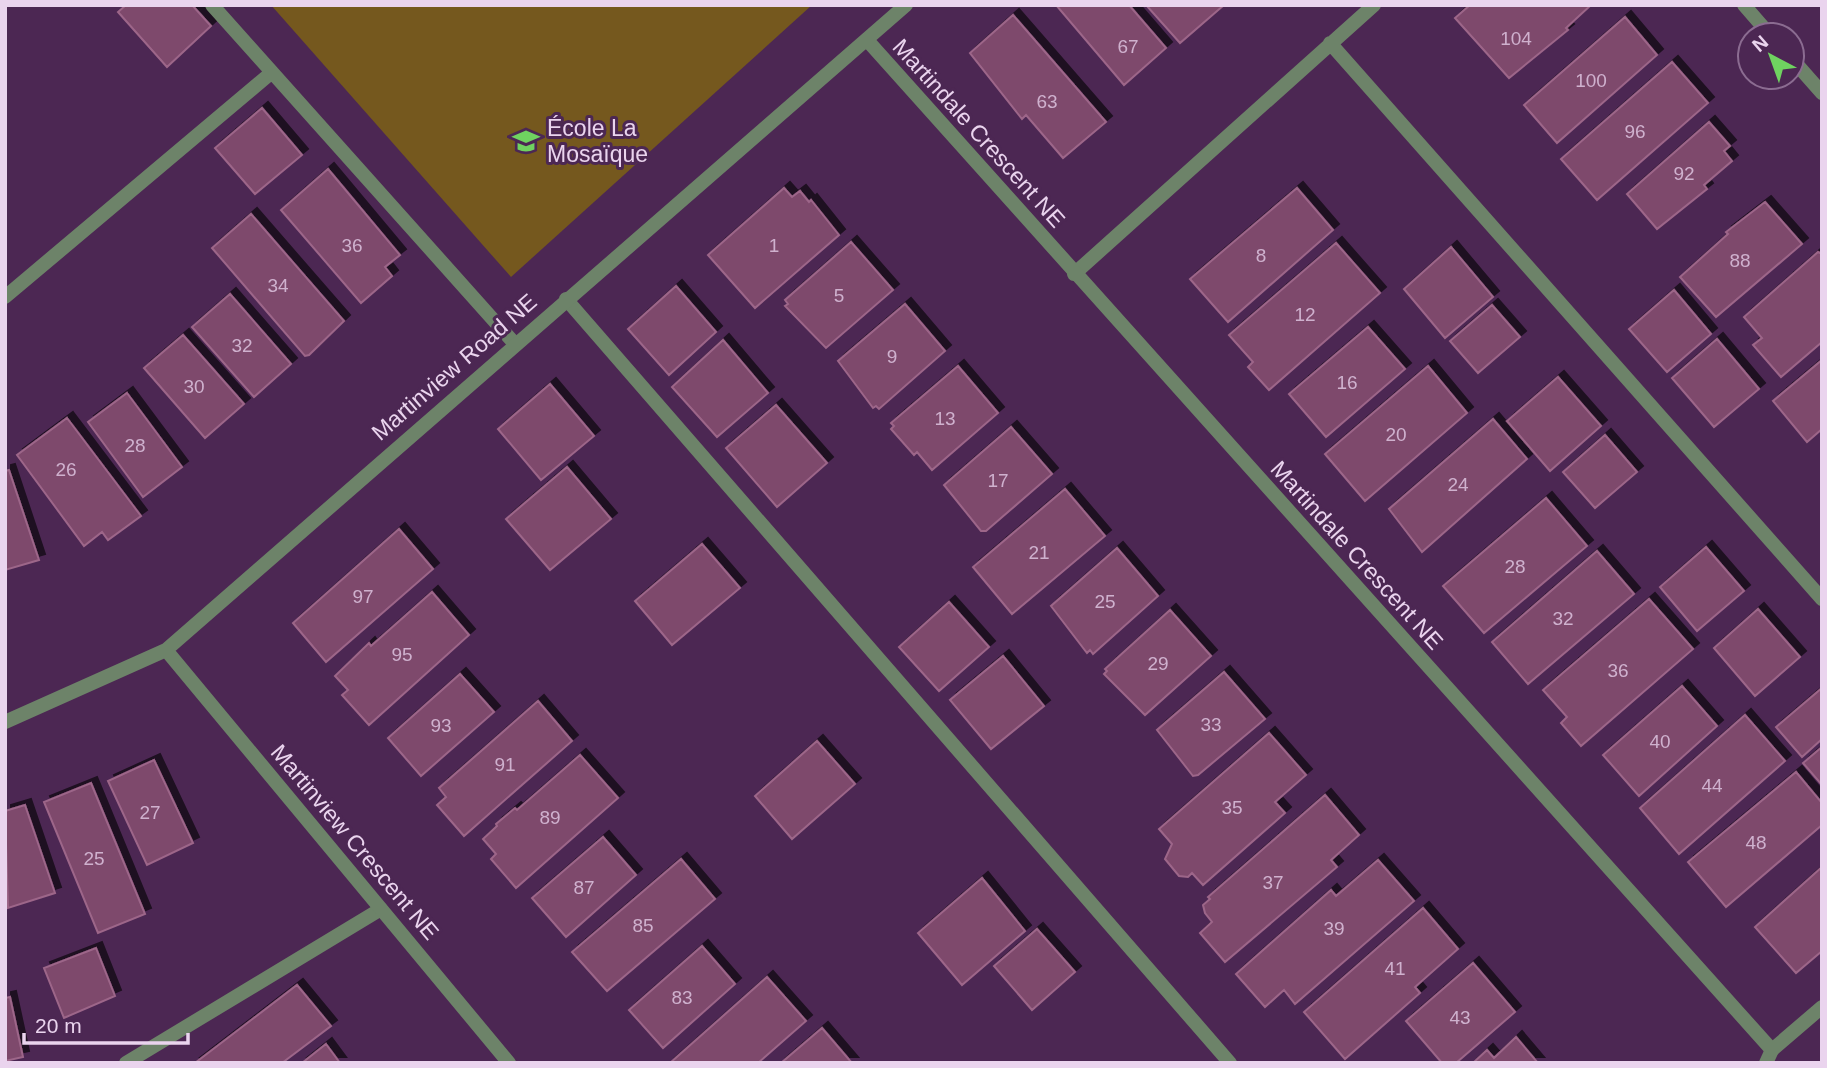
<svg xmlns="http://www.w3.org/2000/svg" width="1827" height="1068" font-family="Arial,sans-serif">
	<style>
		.green { fill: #75581e }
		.building { fill: #7e496c; stroke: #9d6689; stroke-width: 2; filter: url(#shadow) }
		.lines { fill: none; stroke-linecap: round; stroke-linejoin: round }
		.service { stroke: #6d8369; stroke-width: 14 }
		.minor { stroke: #6d8369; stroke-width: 14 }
		.labels { text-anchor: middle; stroke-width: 6; stroke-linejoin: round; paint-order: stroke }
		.number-label { font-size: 19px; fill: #cfb1ce }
		.poi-label { font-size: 23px; fill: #ead4ee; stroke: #4c2753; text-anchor: start }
		.street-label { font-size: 23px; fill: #ead4ee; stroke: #4c2753 }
	</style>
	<defs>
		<filter id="shadow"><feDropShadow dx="6" dy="-6" stdDeviation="0" flood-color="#0009"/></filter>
	</defs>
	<rect width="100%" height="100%" fill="#4c2753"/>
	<path class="green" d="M271,5H812L511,277Z"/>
	<path class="building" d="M126,5H192L211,26L167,67L118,12Z
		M1056,5H1129L1166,48L1124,85Z
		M1146,5H1224L1180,43Z
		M1470,5H1591L1566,28L1568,30L1509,78L1455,18Z
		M1013,15L1106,122L1063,158L1026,115L1022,119L970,53Z
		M1625,17L1657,55L1557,143L1524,105Z
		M1672,62L1708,103L1597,200L1561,159Z
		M262,108L302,155L255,194L215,148Z
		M1709,122L1730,146L1724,151L1732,161L1704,185L1707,189L1657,229L1627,194Z
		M328,169L400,255L385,267L392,276L361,303L281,210Z
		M784,188L792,197L800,191L809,202L811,200L839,235L755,308L708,255Z
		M1297,188L1333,230L1228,322L1190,279Z
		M1765,202L1802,244L1716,317L1680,277L1728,234L1726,232Z
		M251,214L344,321L309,355L305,356L212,248Z
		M851,242L893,290L826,348L785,306L788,304L785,300Z
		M1336,243L1380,293L1269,390L1248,367L1253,362L1229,335Z
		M1451,247L1493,297L1445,338L1404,289Z
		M1818,252L1822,254V342L1781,377L1753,345L1762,338L1744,317Z
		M676,286L716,332L669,375L628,329Z
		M1674,290L1711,334L1667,372L1629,329Z
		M230,294L291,364L254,397L192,327Z
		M905,304L945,351L879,409L876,406L873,408L838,361Z
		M1492,305L1520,337L1478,373L1450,341Z
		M1368,327L1405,369L1326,437L1289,394Z
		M183,335L244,404L205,438L144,368Z
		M1717,339L1759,389L1714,427L1672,378Z
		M723,340L768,393L717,437L672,387Z
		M1822,360V429L1807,442L1773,401Z
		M958,366L998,413L932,470L917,452L914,455L891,429L894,426L891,423Z
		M1428,366L1467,413L1365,501L1325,454Z
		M1558,377L1601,426L1550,471L1507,421Z
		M550,384L594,436L541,480L498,429Z
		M127,393L182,467L143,497L88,422Z
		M776,405L827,463L777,507L726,448Z
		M67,418L141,516L108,540L102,532L84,546L17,455Z
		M1493,419L1527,459L1422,552L1389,509Z
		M1011,427L1052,474L986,531H981L944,485Z
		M1605,435L1637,472L1595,508L1563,472Z
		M567,467L611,519L550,570L506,519Z
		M9,470L39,560L5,570V471Z
		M1065,489L1105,536L1012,614L973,567Z
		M1546,498L1587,546L1484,633L1443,586Z
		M399,529L433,569L326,662L293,623Z
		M702,544L740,588L672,645L635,601Z
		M1706,547L1744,591L1697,631L1660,587Z
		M1117,548L1158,596L1093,654L1090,650L1087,653L1051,606Z
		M1597,551L1634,594L1528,684L1492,642Z
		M432,592L469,635L369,725L342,695L348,690L335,676L369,643L371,646Z
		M1649,599L1693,649L1581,746L1561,723L1567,717L1543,690Z
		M949,602L989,647L939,691L899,647Z
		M1758,609L1800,657L1755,696L1714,648Z
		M1170,610L1211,656L1145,715L1104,674L1107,671L1105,669Z
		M1003,656L1044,706L991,749L950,700Z
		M1224,672L1265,719L1198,775L1193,776L1157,730Z
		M460,674L494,712L421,776L388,738Z
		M1682,686L1717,726L1639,796L1603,755Z
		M1822,688V739L1802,757L1776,727Z
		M538,701L572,741L464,836L437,805L446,797L439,788Z
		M1745,715L1785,761L1679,854L1640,808Z
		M1269,733L1306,775L1275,802L1285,813L1203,885L1192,873L1188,877L1179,876L1165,859L1172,844L1159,829Z
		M817,741L855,784L792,839L755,796Z
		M1822,747V785L1803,763Z
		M580,755L618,798L516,888L491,859L496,854L483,839L497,826L496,824L515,808L517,810Z
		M154,760L193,843L147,865L108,781Z
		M1796,772L1822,803V825L1726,907L1688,862Z
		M91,783L145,914L98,933L44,802Z
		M1325,795L1359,835L1331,860L1337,867L1225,962L1200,933L1212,922L1205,913L1203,905L1210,899L1208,897Z
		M25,805L55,893L8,908L5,811Z
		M603,837L636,875L566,937L532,898Z
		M681,859L715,899L607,991L572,952Z
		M1378,860L1414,901L1295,1004L1284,990L1265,1007L1236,974L1331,890L1336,896Z
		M1822,867V951L1796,973L1755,927Z
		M982,878L1025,931L962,985L918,933Z
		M1423,908L1458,949L1415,987L1420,993L1345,1059L1304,1012Z
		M1037,929L1075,972L1032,1010L994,966Z
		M702,946L735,984L663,1048L629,1010Z
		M96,948L115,996L64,1018L44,968Z
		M1473,963L1515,1012L1456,1063H1442L1406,1021Z
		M767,977L806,1021L758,1063H670Z
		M297,985L331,1026L282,1063H195Z
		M10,997L23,1057L5,1061V998Z
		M822,1028L852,1063H781Z
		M1516,1037L1538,1063H1473L1487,1050L1494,1058Z
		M326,1044L340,1063H302Z"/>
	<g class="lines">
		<path class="service" d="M212,5L515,344
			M1330,43L1822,599
			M1074,274L1374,5
			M5,297L271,73
			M566,299L1230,1063
			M126,1063L381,909
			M1766,1063L1772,1050"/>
		<path class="minor" d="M1744,5L1770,35
			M867,40L1772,1050L1822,1007
			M1792,59L1822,93
			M166,650L509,1063
			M5,722L166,650L906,5"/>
	</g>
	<defs>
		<symbol id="school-bare" viewBox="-9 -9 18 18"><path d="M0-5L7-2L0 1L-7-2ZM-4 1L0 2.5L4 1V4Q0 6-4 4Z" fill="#6fd360" stroke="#4c2753" stroke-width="2.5" paint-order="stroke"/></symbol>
	</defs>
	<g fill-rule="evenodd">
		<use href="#school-bare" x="507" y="122" width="38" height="38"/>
	</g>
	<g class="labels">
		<g class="number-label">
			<text x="1516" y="45">104</text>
			<text x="1128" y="53">67</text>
			<text x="1591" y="87">100</text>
			<text x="1047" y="108">63</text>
			<text x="1635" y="138">96</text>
			<text x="1684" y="180">92</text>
			<text x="352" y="252">36</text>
			<text x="774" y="252">1</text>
			<text x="1261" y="262">8</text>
			<text x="1740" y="267">88</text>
			<text x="278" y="292">34</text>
			<text x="839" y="302">5</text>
			<text x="1305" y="321">12</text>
			<text x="242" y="352">32</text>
			<text x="892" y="363">9</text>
			<text x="1347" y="389">16</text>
			<text x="194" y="393">30</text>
			<text x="945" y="425">13</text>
			<text x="1396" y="441">20</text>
			<text x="135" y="452">28</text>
			<text x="66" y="476">26</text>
			<text x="998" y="487">17</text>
			<text x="1458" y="491">24</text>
			<text x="1039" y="559">21</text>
			<text x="1515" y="573">28</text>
			<text x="363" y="603">97</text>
			<text x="1105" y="608">25</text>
			<text x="1563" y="625">32</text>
			<text x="402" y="661">95</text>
			<text x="1158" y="670">29</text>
			<text x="1618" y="677">36</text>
			<text x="1211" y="731">33</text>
			<text x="441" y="732">93</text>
			<text x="1660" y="748">40</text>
			<text x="505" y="771">91</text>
			<text x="1712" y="792">44</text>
			<text x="1232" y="814">35</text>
			<text x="150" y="819">27</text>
			<text x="550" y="824">89</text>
			<text x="1756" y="849">48</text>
			<text x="94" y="865">25</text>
			<text x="1273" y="889">37</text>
			<text x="584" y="894">87</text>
			<text x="643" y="932">85</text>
			<text x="1334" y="935">39</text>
			<text x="1395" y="975">41</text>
			<text x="682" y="1004">83</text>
			<text x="1460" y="1024">43</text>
		</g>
		<g class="poi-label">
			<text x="547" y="136">École La<tspan x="547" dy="26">Mosaïque</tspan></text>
		</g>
		<g class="street-label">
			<text transform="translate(979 133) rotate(48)" y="8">Martindale Crescent NE</text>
			<text transform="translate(454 367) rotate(-41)" y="8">Martinview Road NE</text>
			<text transform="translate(1357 555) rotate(48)" y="8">Martindale Crescent NE</text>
			<text transform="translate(355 842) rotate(50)" y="8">Martinview Crescent NE</text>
		</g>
	</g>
	<rect width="1827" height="1068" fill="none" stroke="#ead4ee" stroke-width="14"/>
	<g transform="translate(1771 56) rotate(319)"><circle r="33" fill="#4c2753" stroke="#8b6c91" stroke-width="2"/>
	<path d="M0-5L12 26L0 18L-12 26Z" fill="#6fd360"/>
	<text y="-10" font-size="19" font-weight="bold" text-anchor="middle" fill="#ead4ee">N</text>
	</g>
	<path d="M24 1033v10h164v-10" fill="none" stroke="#ead4ee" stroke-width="3.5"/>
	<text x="35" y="1033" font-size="21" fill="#ead4ee" stroke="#4c2753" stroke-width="5" paint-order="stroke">20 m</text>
</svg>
